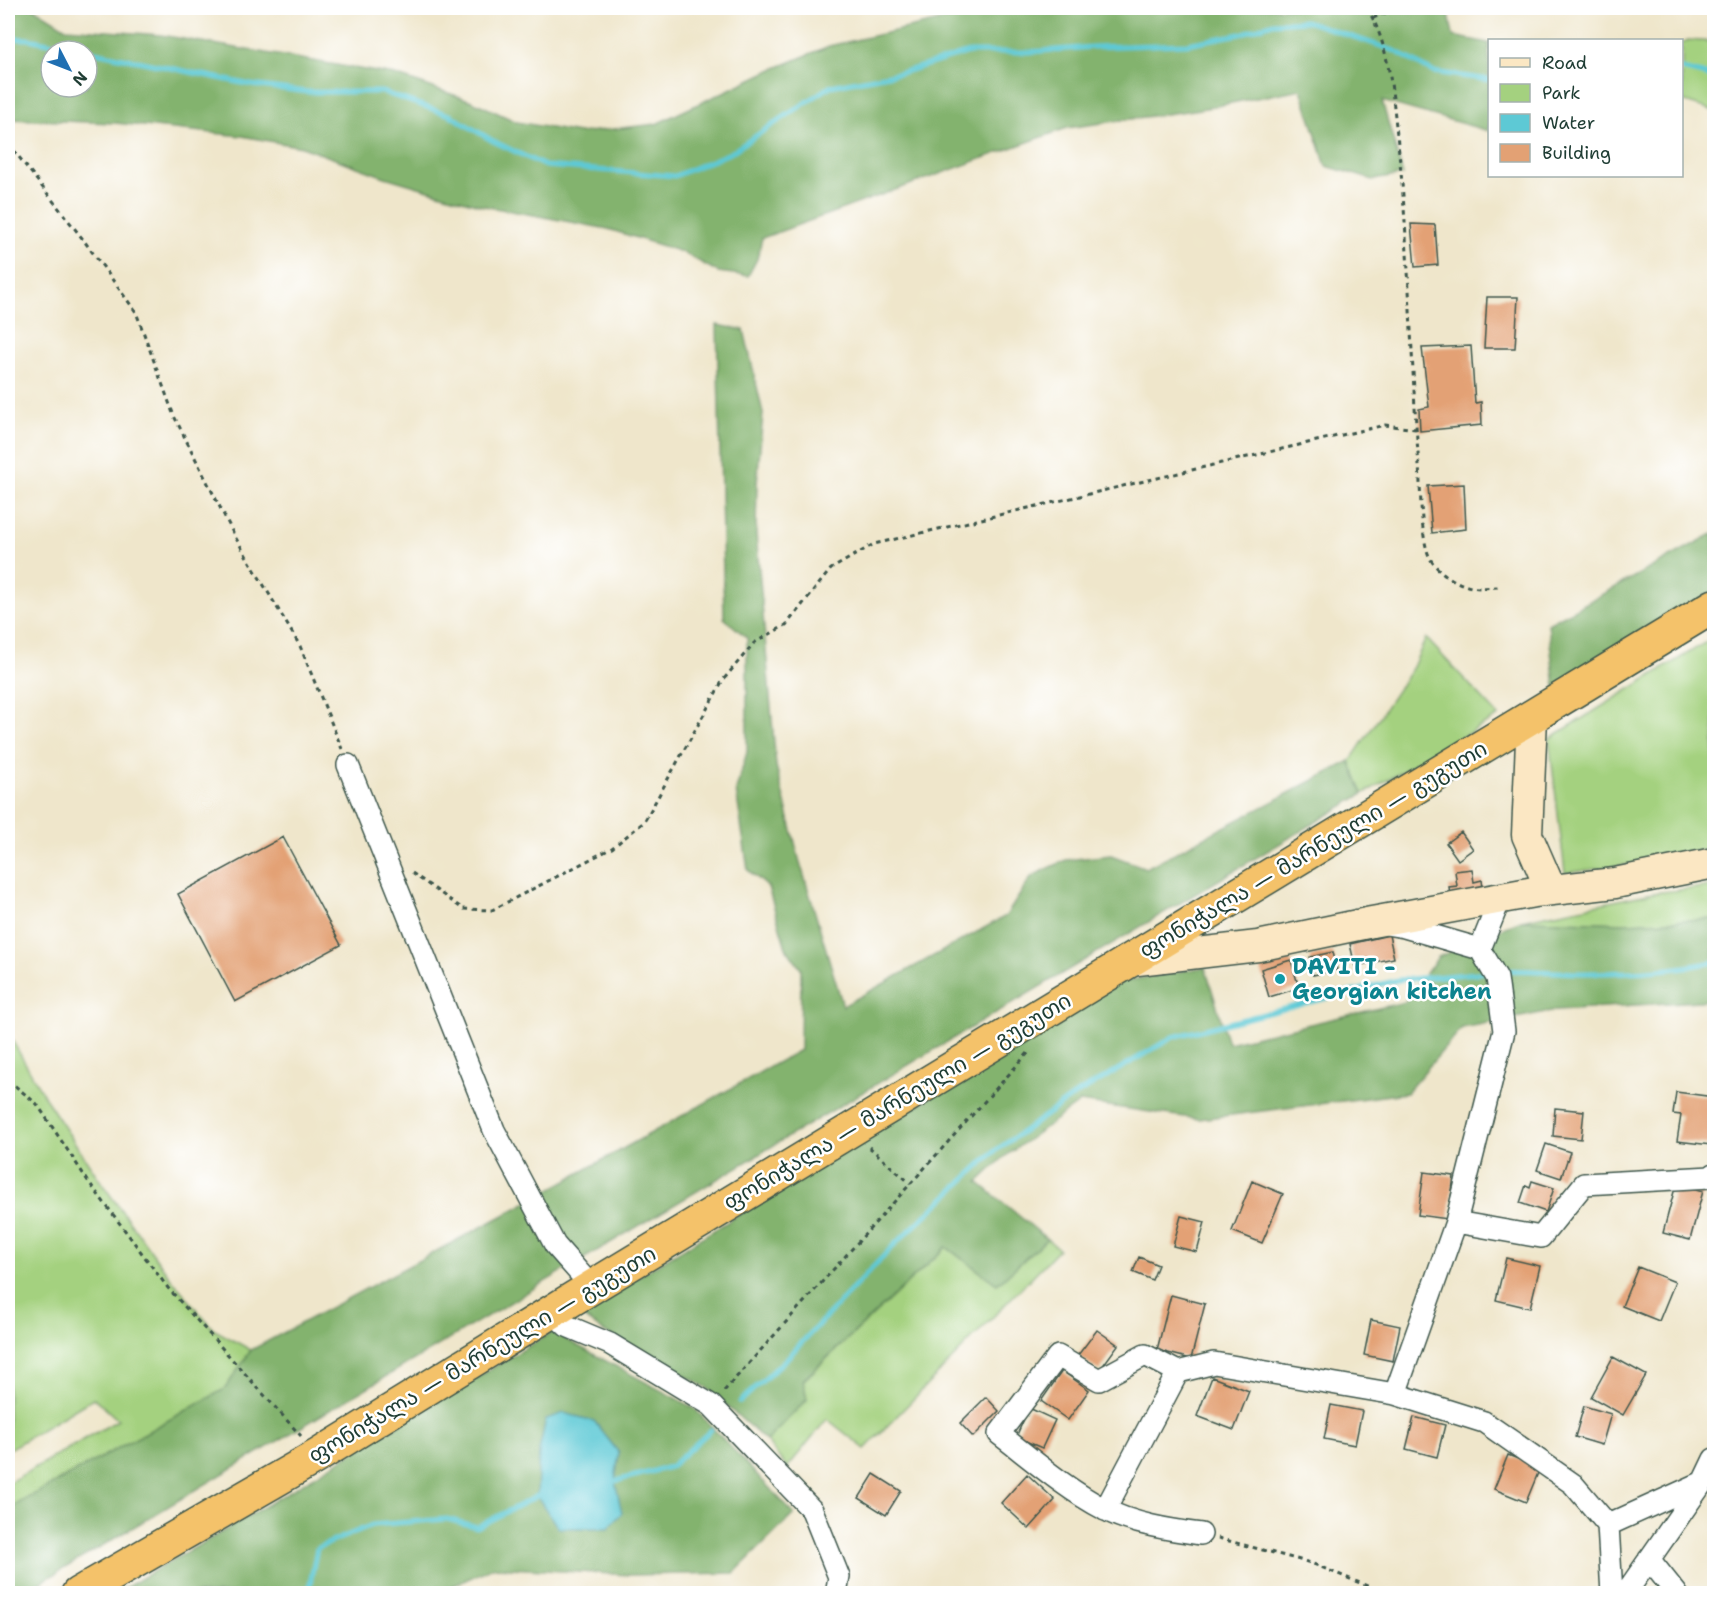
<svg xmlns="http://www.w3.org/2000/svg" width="1722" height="1601" font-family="'Shantell Sans','Noto Sans Georgian',sans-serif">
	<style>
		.green { fill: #a4d17f; stroke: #62875a; stroke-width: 1.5 }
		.forest { fill: #83b36e; stroke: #517851; stroke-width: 1.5; fill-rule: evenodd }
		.water { fill: #5dc9d5; stroke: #3e8384; stroke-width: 1.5 }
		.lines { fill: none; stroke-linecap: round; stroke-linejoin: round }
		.stream { stroke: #5dc9d5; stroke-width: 5 }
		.building { fill: #e3a174 }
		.street-casing { stroke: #3e564b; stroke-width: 24 }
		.secondary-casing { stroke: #3e564b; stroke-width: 33 }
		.highway-casing { stroke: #3e564b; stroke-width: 36 }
		.path { stroke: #3e564b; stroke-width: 3; stroke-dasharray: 4.5 4.5; stroke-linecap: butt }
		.street { stroke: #fff; stroke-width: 21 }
		.secondary { stroke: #fbe7c3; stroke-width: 30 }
		.highway { stroke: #f4c26a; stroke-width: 33 }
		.culture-dot { fill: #0f9aa8; stroke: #fff; stroke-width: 2 }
		.labels { text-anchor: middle; stroke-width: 5; stroke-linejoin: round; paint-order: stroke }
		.street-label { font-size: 22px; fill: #1f3d34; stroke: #fff }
		.culture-label { font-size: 22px; font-weight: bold; fill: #0d838f; stroke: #fff; text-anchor: start }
	</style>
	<rect width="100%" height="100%" fill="#fff"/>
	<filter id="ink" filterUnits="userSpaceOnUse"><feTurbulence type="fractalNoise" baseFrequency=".0167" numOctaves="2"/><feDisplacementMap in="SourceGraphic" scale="12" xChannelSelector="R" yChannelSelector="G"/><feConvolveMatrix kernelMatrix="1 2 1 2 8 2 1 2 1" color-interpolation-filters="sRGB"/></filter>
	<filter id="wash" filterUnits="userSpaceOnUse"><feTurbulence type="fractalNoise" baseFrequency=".008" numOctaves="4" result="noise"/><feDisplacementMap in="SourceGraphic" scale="24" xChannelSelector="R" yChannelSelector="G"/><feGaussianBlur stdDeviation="1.35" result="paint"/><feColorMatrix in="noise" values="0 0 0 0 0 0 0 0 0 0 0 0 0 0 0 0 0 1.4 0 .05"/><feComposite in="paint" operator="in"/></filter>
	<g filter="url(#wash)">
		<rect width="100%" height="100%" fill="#efe6cb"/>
		<path class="green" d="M1688,40L1714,42V111L1682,101V43Z
			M1714,637V847L1655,861L1565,873L1549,739Z
			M1426,638L1499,716L1363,794L1350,761L1413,667Z
			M1714,886V919L1626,923L1521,920L1653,893Z
			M8,1033L47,1101L103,1185L169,1276L213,1329L251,1350L225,1389L8,1509V1483L118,1420L94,1398L8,1450Z
			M1047,1239L1059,1249L865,1449L827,1419L787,1468L766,1441L807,1400L803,1381L946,1247L997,1284Z"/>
		<path class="forest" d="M8,8H34L66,28L161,35L395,75L472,101L517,122L579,133L656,124L766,72L829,46L952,18L991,8H1448L1453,36L1489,43V131L1382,101L1403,175L1373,180L1326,166L1301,89L1201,109L1067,128L762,238L757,259L748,276L718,272L682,252L608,229L479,205L385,177L302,147L242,136L115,123L8,119ZM51,51H87V87H51Z
			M717,325L744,330L763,413L757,483L756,533L776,766L799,859L843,1006L1006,916L1032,876L1066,860L1111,855L1146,868L1350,761L1363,794L23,1593H8V1509L225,1389L251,1350L504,1215L800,1050L801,969L786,948L768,887L748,870L736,790L747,752V638L724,618Z
			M1714,533V592L1555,687L1548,624Z
			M1714,919V1000L1557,1010L1462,1028L1406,1093L1199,1119L1080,1102L1003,1158L978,1182L1047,1239L997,1284L946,1247L803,1380L807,1399L766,1441L706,1387L604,1332L578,1313L1120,982L1205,967L1228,1043L1405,1002L1438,957L1521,920L1626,923Z
			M552,1332L694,1408L794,1514L734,1573L630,1575L493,1567L438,1593L114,1594L229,1528ZM594,1421L619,1453L615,1481Z"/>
		<path class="water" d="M564,1413L594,1421L619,1453L615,1481L622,1513L608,1528H558L537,1496L539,1451L546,1419Z"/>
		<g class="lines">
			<path class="stream" d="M8,38L28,39L95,52L251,85L308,92H382L450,115L493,141L545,166L675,176L730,153L831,86L904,72L969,52H1029L1093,47L1187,44L1240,34L1273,23L1306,21L1395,51L1433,72L1490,80
				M1682,69L1714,77
				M1498,971C1527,969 1556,973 1586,973C1629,973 1672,971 1714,962
				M740,1402L787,1358L895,1244L995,1151L1072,1097L1173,1037L1398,980L1489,972
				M615,1481L670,1467L711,1430
				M308,1594L317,1548L372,1525L447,1519L477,1527L537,1496"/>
		</g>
		<g id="blocks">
			<path class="building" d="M1411,224L1435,225L1438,265L1415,267Z
				M1487,297H1518L1515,348H1484Z
				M1471,346L1475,403L1481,402L1482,425L1420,431L1419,409L1429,407L1422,348Z
				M1464,484L1466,529L1432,533L1428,486Z
				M1461,832L1473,849L1458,860L1446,843Z
				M283,837L341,945L235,1002L178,894Z
				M1472,869L1474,882L1482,880L1484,897L1451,901L1449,887L1457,886L1455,871Z
				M1389,935L1394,958L1355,966L1350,944Z
				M1333,952L1337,970L1313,975L1310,957Z
				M1291,960L1299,988L1269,997L1261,969Z
				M1676,1092L1714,1097L1711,1145L1677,1141L1681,1115L1673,1114Z
				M1555,1108L1584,1111L1581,1139L1553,1136Z
				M1546,1144L1570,1152L1561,1178L1537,1170Z
				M1424,1172L1454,1176L1448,1219L1418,1215Z
				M1252,1181L1283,1194L1262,1243L1232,1231Z
				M1532,1181L1554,1188L1546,1212L1520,1203L1526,1185L1530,1187Z
				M1676,1184L1703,1191L1690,1240L1663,1233Z
				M1181,1216L1205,1222L1197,1252L1173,1246Z
				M1139,1257L1158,1265L1152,1280L1133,1272Z
				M1506,1258L1540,1266L1530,1308L1496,1300Z
				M1638,1267L1675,1282L1659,1321L1622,1306Z
				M1171,1295L1205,1304L1191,1359L1157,1350Z
				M1371,1320L1400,1326L1393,1361L1364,1355Z
				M1097,1330L1118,1345L1099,1371L1078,1355Z
				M1613,1357L1646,1375L1623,1415L1591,1397Z
				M1062,1371L1089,1390L1068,1420L1041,1401Z
				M1212,1377L1249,1391L1234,1430L1197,1416Z
				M986,1397L999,1411L973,1437L960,1423Z
				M1331,1405L1362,1411L1355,1445L1324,1439Z
				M1584,1406L1611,1414L1602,1445L1575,1437Z
				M1029,1408L1055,1420L1042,1448L1016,1437Z
				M1414,1417L1445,1425L1437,1457L1406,1449Z
				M1508,1455L1540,1468L1526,1502L1494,1489Z
				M874,1474L901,1491L886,1515L859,1498Z
				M1027,1474L1055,1500L1029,1529L1001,1503Z"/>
		</g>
	</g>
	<g filter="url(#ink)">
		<use href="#blocks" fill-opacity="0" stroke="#3e564b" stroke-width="1.5"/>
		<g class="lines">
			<defs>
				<path id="street" d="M348,765L494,1130L555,1245L592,1287
					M1386,924L1404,927L1480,949L1497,978L1504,1031L1456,1222L1395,1394
					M1480,949L1500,899
					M1456,1222L1541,1237L1584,1184L1711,1177L1714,1174
					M552,1312L567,1326L610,1344L711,1405L812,1510L839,1577L836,1594
					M1105,1510L1178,1372
					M1608,1525L1703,1482
					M1201,1534C1171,1530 1131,1524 1104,1509C1066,1489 1033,1460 999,1434L1058,1356L1099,1380L1145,1355L1178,1372L1214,1363L1395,1394L1484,1422L1573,1484L1608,1525L1612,1594
					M1649,1559L1677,1594
					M1625,1594L1703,1482L1714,1459"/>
				<path id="secondary" d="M1532,717L1527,835L1551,890
					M1129,961L1258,946L1372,922L1534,892L1615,883L1714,863"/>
				<path id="highway" d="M78,1594L319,1455L592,1287L1714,606"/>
			</defs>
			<use href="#street" class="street-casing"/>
			<use href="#secondary" class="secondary-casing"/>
			<use href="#highway" class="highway-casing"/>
			<path class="path" d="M1367,8C1390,46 1392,92 1397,135C1410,244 1410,355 1419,466C1421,488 1420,542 1431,560C1438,572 1457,584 1471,587C1480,589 1490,587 1499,587
				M1373,18L1398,8
				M8,143L82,238L136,312L174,416L234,535L300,646L342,749
				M412,873L463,909L492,910L612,848L644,822L723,680L754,643L786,625L831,569L874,544L1385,425L1416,429
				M8,1080L37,1104L88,1181L168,1288L301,1436
				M869,1147L911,1184
				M724,1391L1029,1052
				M1218,1538L1311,1563L1387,1594"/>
			<use href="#street" class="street"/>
			<use href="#secondary" class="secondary"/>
			<use href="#highway" class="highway"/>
		</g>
	</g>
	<circle class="culture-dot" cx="1280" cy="979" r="6"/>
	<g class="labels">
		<g class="street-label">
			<text transform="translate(1313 849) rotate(-31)" y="8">ფონიჭალა — მარნეული — გუგუთი</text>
			<text transform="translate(897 1101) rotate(-31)" y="8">ფონიჭალა — მარნეული — გუგუთი</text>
			<text transform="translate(482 1354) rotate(-31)" y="8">ფონიჭალა — მარნეული — გუგუთი</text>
		</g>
		<g class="culture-label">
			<text x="1292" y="974">DAVITI -<tspan x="1292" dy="25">Georgian kitchen</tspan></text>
		</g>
	</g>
	<rect width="1722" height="1601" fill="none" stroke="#fff" stroke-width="30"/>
	<rect x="1488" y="39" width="195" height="138" fill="#ffffff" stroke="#a5b1ae" stroke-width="1.5"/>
	<rect x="1500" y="58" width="30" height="9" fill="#fbe7c3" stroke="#a5b1ae" stroke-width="1.5"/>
	<text x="1542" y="69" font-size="18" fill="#1f3d34">Road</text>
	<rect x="1500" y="84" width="30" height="18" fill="#a4d17f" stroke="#a5b1ae" stroke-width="1.5"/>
	<text x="1542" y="99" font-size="18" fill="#1f3d34">Park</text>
	<rect x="1500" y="114" width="30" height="18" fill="#5dc9d5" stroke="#a5b1ae" stroke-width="1.5"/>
	<text x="1542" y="129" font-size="18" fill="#1f3d34">Water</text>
	<rect x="1500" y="144" width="30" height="18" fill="#e3a174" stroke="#a5b1ae" stroke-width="1.5"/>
	<text x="1542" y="159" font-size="18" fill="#1f3d34">Building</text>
	<g transform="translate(69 69) rotate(132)"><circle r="28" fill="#ffffff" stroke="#a5b1ae" stroke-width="1.5"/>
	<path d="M0-4.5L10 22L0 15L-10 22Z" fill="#1f6fb2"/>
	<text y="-9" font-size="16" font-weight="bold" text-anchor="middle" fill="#1f3d34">N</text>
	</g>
</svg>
